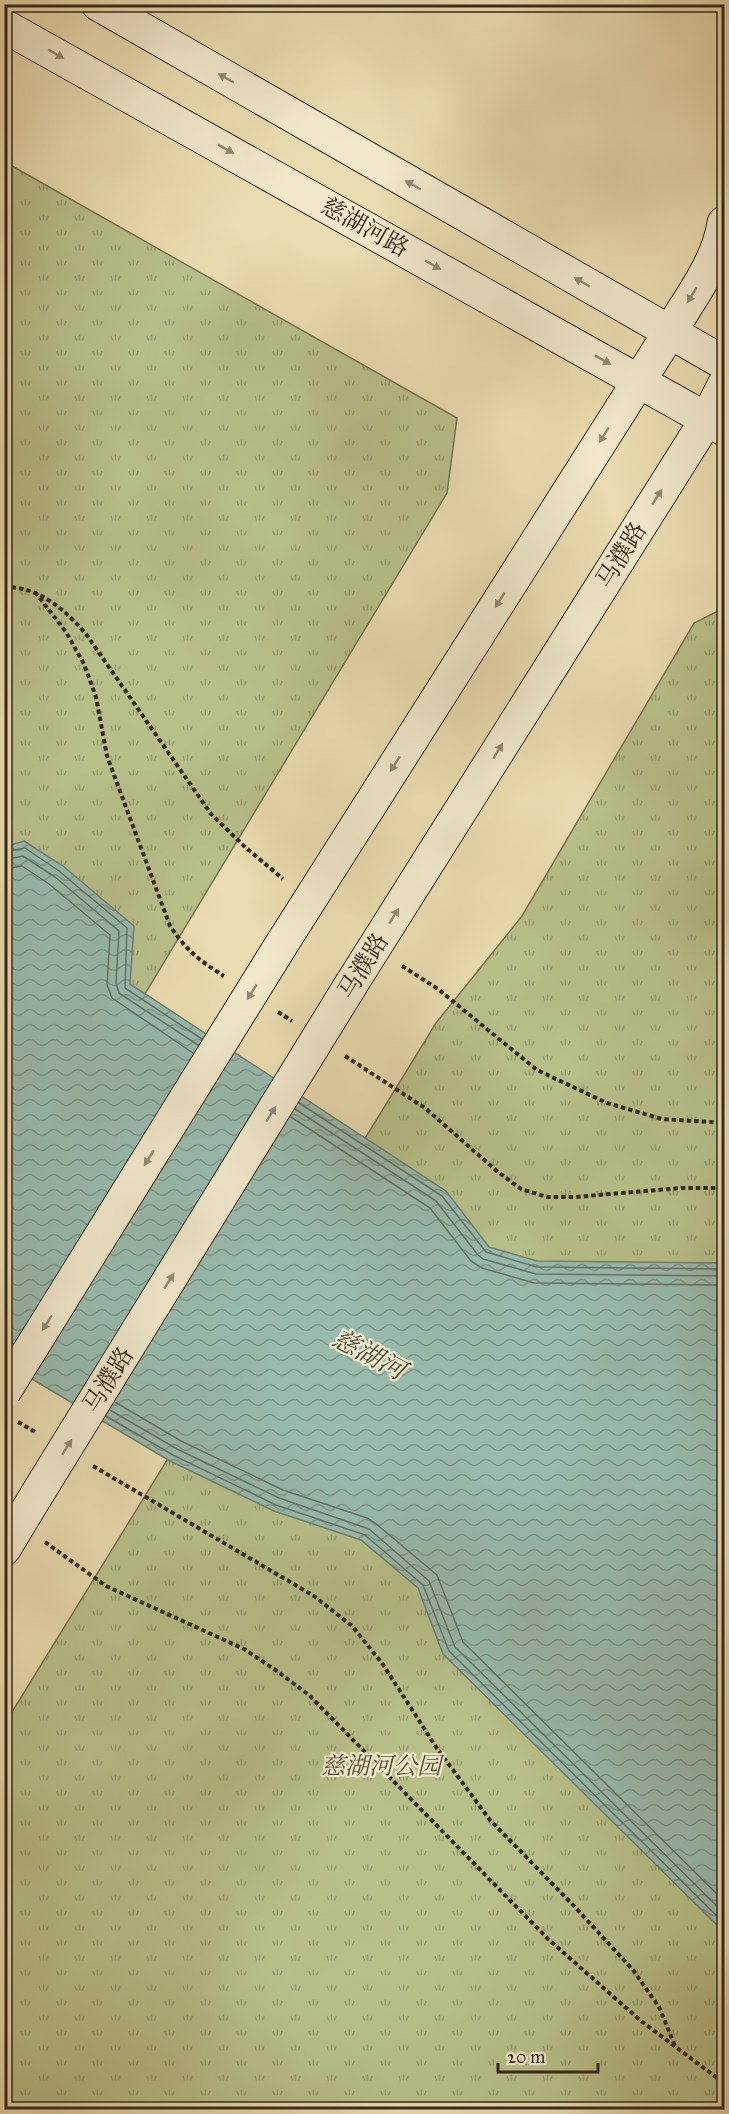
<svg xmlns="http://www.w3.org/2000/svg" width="729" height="2114" font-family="'IM FELL Great Primer','Noto Serif SC',serif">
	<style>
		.park { fill: url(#park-tufts); stroke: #767454; stroke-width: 1.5 }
		.water { fill: url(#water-waves); stroke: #708074; stroke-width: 1.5 }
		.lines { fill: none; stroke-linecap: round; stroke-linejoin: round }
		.shore { stroke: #667266; stroke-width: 1.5 }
		.secondary-casing { stroke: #34281d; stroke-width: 35 }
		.path { stroke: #34281d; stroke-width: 4; stroke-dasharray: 4.5 3; stroke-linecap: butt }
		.secondary { stroke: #f1e8cc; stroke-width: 33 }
		.secondary-bridge-casing { stroke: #34281d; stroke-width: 35; stroke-linecap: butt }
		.secondary-bridge { stroke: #f1e8cc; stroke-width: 33 }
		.oneway { fill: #928874 }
		.labels { text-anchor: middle; stroke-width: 4.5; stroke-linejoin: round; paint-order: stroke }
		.street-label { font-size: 24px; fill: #34281d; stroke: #f1e8cc }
		.park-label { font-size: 24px; font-style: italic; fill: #554e38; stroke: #f1e8cc }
		.water-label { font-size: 26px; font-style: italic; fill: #4d4d41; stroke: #f1e8cc }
	</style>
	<defs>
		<pattern id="park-tufts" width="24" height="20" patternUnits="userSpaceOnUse" patternTransform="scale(1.5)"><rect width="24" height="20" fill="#b8c08a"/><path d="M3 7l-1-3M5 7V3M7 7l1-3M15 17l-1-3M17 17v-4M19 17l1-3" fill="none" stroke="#969c70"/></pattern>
		<pattern id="water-waves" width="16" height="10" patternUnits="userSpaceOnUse" patternTransform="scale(1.5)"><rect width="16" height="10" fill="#98bbae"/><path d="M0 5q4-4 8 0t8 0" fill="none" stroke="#7d988d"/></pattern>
	</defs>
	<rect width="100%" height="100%" fill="#eadcb0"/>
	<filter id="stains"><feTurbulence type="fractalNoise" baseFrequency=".00333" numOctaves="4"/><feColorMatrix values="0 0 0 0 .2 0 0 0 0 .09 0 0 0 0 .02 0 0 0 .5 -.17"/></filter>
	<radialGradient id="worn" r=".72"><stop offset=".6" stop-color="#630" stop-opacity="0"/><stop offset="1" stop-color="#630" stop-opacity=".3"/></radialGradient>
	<path class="park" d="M5,162L457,418L447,493L5,1226Z
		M724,608V2109H5L4,1725L436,1023L522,916L694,623Z"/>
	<path class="water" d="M24,841L63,866L134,926L130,984L446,1191L489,1247L537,1261L724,1263V1930L716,1924L443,1654L418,1588L361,1540L274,1511L170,1461L5,1363L4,847Z"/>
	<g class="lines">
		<path class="shore" d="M4,852L25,848L59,871L127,928L125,988L202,1039
			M4,860L23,856L55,877L119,931L116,983L119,993L198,1045
			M4,869L22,866L49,884L110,935L107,985L112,998L193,1053
			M299,1103L442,1196L486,1252L537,1267L724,1269
			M295,1109L436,1201L478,1255L483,1259L536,1274L724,1276
			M291,1117L430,1208L471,1261L482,1268L534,1283L724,1285
			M115,1402L181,1441L283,1490L367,1518L375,1523L437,1575L463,1642L724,1901
			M110,1410L177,1449L279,1498L369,1529L429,1581L455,1647L724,1913
			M106,1416L173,1455L276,1505L365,1535L423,1585L449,1651L724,1923"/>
		<defs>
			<path id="secondary" d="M98,4L724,363
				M4,26L724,429
				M283,942L670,332C690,298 718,263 724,223
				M352,983L707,419L724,385
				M4,1549L36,1496"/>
		</defs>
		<use href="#secondary" class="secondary-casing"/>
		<path class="path" d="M4,587C40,587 64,609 86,634L211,814L244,846L283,879
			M35,592L66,632L84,664L96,697L107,756L170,926C186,950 200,961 224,976
			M402,966L438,989L537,1070L607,1103L662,1119L724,1123
			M278,1012L292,1021
			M345,1056L425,1108L498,1172L521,1189L547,1197H575L681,1188H724
			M18,1422L37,1433
			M93,1466L314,1596L352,1626L382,1663L436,1747L490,1820L573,1905L633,1970L659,2007L675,2046
			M45,1542L106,1586L244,1649L277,1671L309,1695L548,1939L641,2021L724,2083"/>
		<use href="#secondary" class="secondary"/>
		<defs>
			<path id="secondary-bridge" d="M4,1392L283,942
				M36,1496L352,983"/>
		</defs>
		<use href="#secondary-bridge" class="secondary-bridge-casing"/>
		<use href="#secondary-bridge" class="secondary-bridge"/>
	</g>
	<defs><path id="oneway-solid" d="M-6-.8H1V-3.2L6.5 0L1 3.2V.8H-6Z" transform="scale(1.5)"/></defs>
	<g class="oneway">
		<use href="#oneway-solid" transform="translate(56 54) rotate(29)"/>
		<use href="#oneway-solid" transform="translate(226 78) rotate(-150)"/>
		<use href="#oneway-solid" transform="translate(226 149) rotate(29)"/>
		<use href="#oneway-solid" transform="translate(413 185) rotate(-150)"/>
		<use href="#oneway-solid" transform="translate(433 265) rotate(29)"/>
		<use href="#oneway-solid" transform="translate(582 282) rotate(-150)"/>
		<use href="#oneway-solid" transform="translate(692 295) rotate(121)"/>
		<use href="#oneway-solid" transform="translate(603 360) rotate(29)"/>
		<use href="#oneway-solid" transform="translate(604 435) rotate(122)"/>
		<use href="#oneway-solid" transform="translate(657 497) rotate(-58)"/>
		<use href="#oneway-solid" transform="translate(500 600) rotate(122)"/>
		<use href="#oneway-solid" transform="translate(498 751) rotate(-58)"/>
		<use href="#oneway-solid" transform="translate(395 764) rotate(122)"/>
		<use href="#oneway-solid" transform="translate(394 916) rotate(-58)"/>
		<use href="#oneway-solid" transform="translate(252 992) rotate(122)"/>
		<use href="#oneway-solid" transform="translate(271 1114) rotate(-58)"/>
		<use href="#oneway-solid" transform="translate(149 1158) rotate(122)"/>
		<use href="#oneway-solid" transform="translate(169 1281) rotate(-58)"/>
		<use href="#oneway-solid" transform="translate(47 1323) rotate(122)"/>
		<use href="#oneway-solid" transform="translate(67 1447) rotate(-58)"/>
	</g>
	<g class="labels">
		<g class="street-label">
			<text transform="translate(365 227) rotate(29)" y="8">慈湖河路</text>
			<text transform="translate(621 555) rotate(-58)" y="8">马濮路</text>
			<text transform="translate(363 966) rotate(-58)" y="8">马濮路</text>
			<text transform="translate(108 1380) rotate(-58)" y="8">马濮路</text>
		</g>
		<g class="park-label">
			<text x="381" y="1774">慈湖河公园</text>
		</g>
		<g class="water-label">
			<text transform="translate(369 1354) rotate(28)" y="9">慈湖河</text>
		</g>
	</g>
	<rect width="729" height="2114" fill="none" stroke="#eadcb0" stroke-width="24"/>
	<rect x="6" y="6" width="717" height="2102" fill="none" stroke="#34281d" stroke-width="3"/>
	<rect x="12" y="12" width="705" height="2090" fill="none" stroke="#34281d" stroke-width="1.5"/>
	<path d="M498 2063v9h100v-9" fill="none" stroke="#34281d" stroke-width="3"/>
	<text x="507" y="2063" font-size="18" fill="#34281d" stroke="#f1e8cc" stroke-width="4.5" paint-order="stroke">20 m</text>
	<rect width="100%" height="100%" filter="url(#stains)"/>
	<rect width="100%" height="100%" fill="url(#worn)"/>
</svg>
